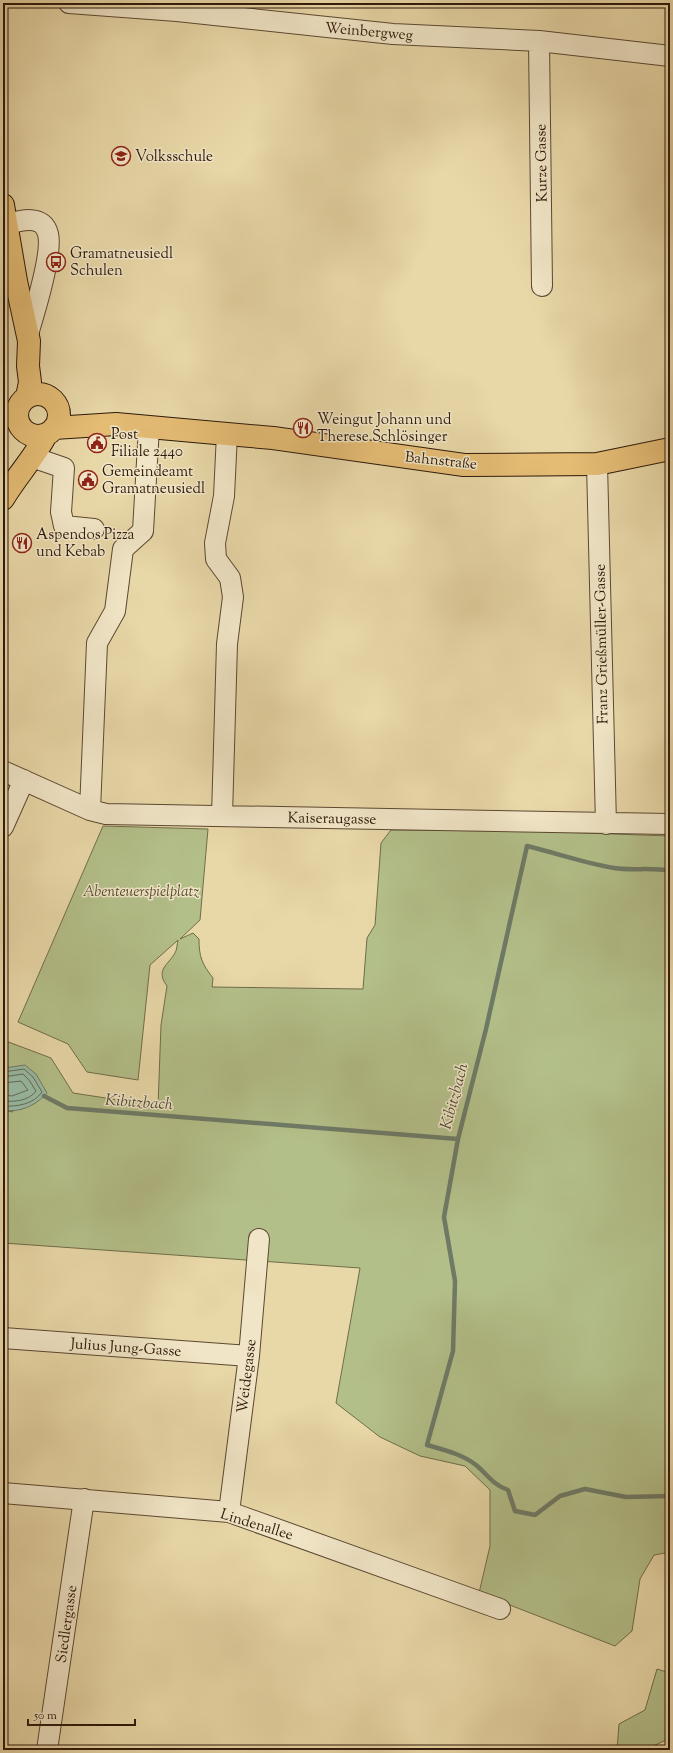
<svg xmlns="http://www.w3.org/2000/svg" width="673" height="1753" font-family="'Sorts Mill Goudy',serif">
	<style>
		.green { fill: #b3bf89; stroke: #706c4a }
		.water { fill: #98baa3; stroke: #6e7a66 }
		.lines { fill: none; stroke-linecap: round; stroke-linejoin: round }
		.shore { stroke: #636a57; stroke-width: 1 }
		.stream { stroke: #6e7a66; stroke-width: 4.5 }
		.minor-casing { stroke: #5c4832; stroke-width: 22 }
		.major-casing { stroke: #2e190b; stroke-width: 24 }
		.minor { stroke: #f0e5c6; stroke-width: 20 }
		.major { stroke: #e4bc74; stroke-width: 22 }
		.labels { text-anchor: middle; stroke-width: 3; stroke-linejoin: round; paint-order: stroke }
		.street-label { font-size: 15px; fill: #2e190b; stroke: #f0e5c6 }
		.poi-label { font-size: 15px; fill: #2e190b; stroke: #f0e5c6; text-anchor: start }
		.park-label { font-size: 15px; font-style: italic; fill: #564b31; stroke: #f0e5c6 }
		.water-label { font-size: 16px; font-style: italic; fill: #4e4939; stroke: #f0e5c6 }
	</style>
	<rect width="100%" height="100%" fill="#e8d7a7"/>
	<filter id="stains"><feTurbulence type="fractalNoise" baseFrequency=".005" numOctaves="4"/><feColorMatrix values="0 0 0 0 .2 0 0 0 0 .09 0 0 0 0 .02 0 0 0 .5 -.17"/></filter>
	<radialGradient id="worn" r=".72"><stop offset=".6" stop-color="#630" stop-opacity="0"/><stop offset="1" stop-color="#630" stop-opacity=".3"/></radialGradient>
	<path class="green" d="M103,826L208,829L200,920L180,939L193,933L199,939C199,957 202,964 213,978L212,987L363,989L367,938L375,925L381,843L391,830L528,831L670,836V1552L654,1555L640,1579L632,1631L615,1646L479,1593L490,1546V1490L465,1466L420,1456L380,1437L336,1403L360,1268L3,1243V1110L13,1112L5,1068L3,1070V1040L51,1058L73,1093L158,1106L161,1025L167,986C155,970 168,965 175,953C177,950 177,944 178,940L150,965L138,1080L87,1072L68,1044L18,1022Z
		M657,1669L670,1673V1734L668,1739L645,1750H617L619,1724L645,1710Z"/>
	<path class="water" d="M25,1065L36,1074L47,1093C36,1105 21,1113 3,1110V1070L5,1068Z"/>
	<g class="lines">
		<path class="shore" d="M3,1072L24,1069L33,1077L42,1092C34,1104 17,1107 3,1106
			M3,1077L23,1074L29,1080L36,1091C29,1101 14,1102 3,1101
			M3,1083L21,1081L28,1090L12,1096L3,1095"/>
		<path class="stream" d="M44,1096L67,1108L458,1139L486,1029L527,846C556,853 584,863 614,868C632,871 652,867 670,871
			M458,1139L444,1217L455,1281L453,1351L427,1445C444,1450 462,1454 476,1465C488,1475 492,1484 508,1490L515,1511L535,1515L560,1496L585,1489L626,1497L670,1496"/>
		<defs>
			<path id="minor" d="M69,3L177,11L393,34L539,41L670,56
				M539,41L542,286
				M6,225C21,220 43,214 48,234C53,253 34,314 28,334
				M32,457L64,468L61,512L64,526L94,529
				M597,464L606,824
				M3,771L90,810L106,814L670,824
				M90,810L97,643L115,611L123,549L143,531L149,427
				M222,816L227,644L233,597L230,578L216,559L215,543L224,496L227,434
				M3,827L24,780
				M3,1338L249,1356
				M3,1493L229,1512L500,1609
				M229,1512L249,1356L259,1239
				M47,1750L84,1499"/>
			<path id="major" d="M3,205L16,281L29,341L28,366L30,382L27,397
				M17 415a21 21 0 1 1 42 0a21 21 0 1 1-42 0Z
				M54,428L116,424L227,434L273,438L464,465L597,464L670,449
				M3,499C16,477 34,458 46,435"/>
		</defs>
		<use href="#minor" class="minor-casing"/>
		<use href="#major" class="major-casing"/>
		<use href="#minor" class="minor"/>
		<use href="#major" class="major"/>
	</g>
	<defs>
		<symbol id="school-ring" viewBox="-11 -11 22 22"><circle r="9.5" fill="#f0e5c6" stroke="#8f2418" stroke-width="1.5"/><path d="M0-5L7-2L0 1L-7-2ZM-4 1L0 2.5L4 1V4Q0 6-4 4Z" fill="#8f2418"/></symbol>
		<symbol id="bus-ring" viewBox="-11 -11 22 22"><circle r="9.5" fill="#f0e5c6" stroke="#8f2418" stroke-width="1.5"/><path d="M-5-6H5V4H4V6H2V4H-2V6H-4V4H-5ZM-3.5-4V0h7V-4ZM-3.5 1.2v1.5H-2V1.2ZM2 1.2v1.5H3.5V1.2Z" fill="#8f2418"/></symbol>
		<symbol id="restaurant-ring" viewBox="-11 -11 22 22"><circle r="9.5" fill="#f0e5c6" stroke="#8f2418" stroke-width="1.5"/><path d="M-5-6h1v4h1v-4h1v4h1v-4h1v5L-1.5 .5V6h-2V.5L-5-1ZM5-6V6H3V1.5H1.5Q1.5-4 5-6Z" fill="#8f2418"/></symbol>
		<symbol id="civic-ring" viewBox="-11 -11 22 22"><circle r="9.5" fill="#f0e5c6" stroke="#8f2418" stroke-width="1.5"/><path d="M-.6-6.5H3V-4.5H.6V-3L4-1V1h2V6H-6V1h2V-1L-.6-3ZM-1.2 2.5V6h2.4V2.5Z" fill="#8f2418"/></symbol>
	</defs>
	<g fill-rule="evenodd">
		<use href="#school-ring" x="110" y="145" width="22" height="22"/>
		<use href="#bus-ring" x="45" y="251" width="22" height="22"/>
		<use href="#restaurant-ring" x="292" y="417" width="22" height="22"/>
		<use href="#civic-ring" x="86" y="432" width="22" height="22"/>
		<use href="#civic-ring" x="77" y="469" width="22" height="22"/>
		<use href="#restaurant-ring" x="11" y="532" width="22" height="22"/>
	</g>
	<g class="labels">
		<g class="street-label">
			<text transform="translate(369 31) rotate(5)" y="5">Weinbergweg</text>
			<text transform="translate(541 163) rotate(-91)" y="5">Kurze Gasse</text>
			<text transform="translate(441 460) rotate(6)" y="5">Bahnstraße</text>
			<text transform="translate(601 644) rotate(-91)" y="5">Franz Grießmüller-Gasse</text>
			<text transform="translate(332 818) rotate(1)" y="5">Kaiseraugasse</text>
			<text transform="translate(126 1347) rotate(4)" y="5">Julius Jung-Gasse</text>
			<text transform="translate(246 1376) rotate(-83)" y="5">Weidegasse</text>
			<text transform="translate(257 1524) rotate(17)" y="5">Lindenallee</text>
			<text transform="translate(66 1624) rotate(-82)" y="5">Siedlergasse</text>
		</g>
		<g class="poi-label">
			<text x="135" y="161">Volksschule</text>
			<text x="70" y="258">Gramatneusiedl<tspan x="70" dy="17">Schulen</tspan></text>
			<text x="317" y="424">Weingut Johann und<tspan x="317" dy="17">Therese Schlösinger</tspan></text>
			<text x="111" y="439">Post<tspan x="111" dy="17">Filiale 2440</tspan></text>
			<text x="102" y="476">Gemeindeamt<tspan x="102" dy="17">Gramatneusiedl</tspan></text>
			<text x="36" y="539">Aspendos Pizza<tspan x="36" dy="17">und Kebab</tspan></text>
		</g>
		<g class="park-label">
			<text x="141" y="896">Abenteuerspielplatz</text>
		</g>
		<g class="water-label">
			<text transform="translate(453 1096) rotate(-75)" y="6">Kibitzbach</text>
			<text transform="translate(139 1101) rotate(4)" y="6">Kibitzbach</text>
		</g>
	</g>
	<rect width="673" height="1753" fill="none" stroke="#e8d7a7" stroke-width="16"/>
	<rect x="4" y="4" width="665" height="1745" fill="none" stroke="#2e190b" stroke-width="2"/>
	<rect x="8" y="8" width="657" height="1737" fill="none" stroke="#2e190b"/>
	<path d="M28 1719v6h107v-6" fill="none" stroke="#2e190b" stroke-width="2"/>
	<text x="34" y="1719" font-size="12" fill="#2e190b" stroke="#f0e5c6" stroke-width="3" paint-order="stroke">50 m</text>
	<rect width="100%" height="100%" filter="url(#stains)"/>
	<rect width="100%" height="100%" fill="url(#worn)"/>
</svg>
